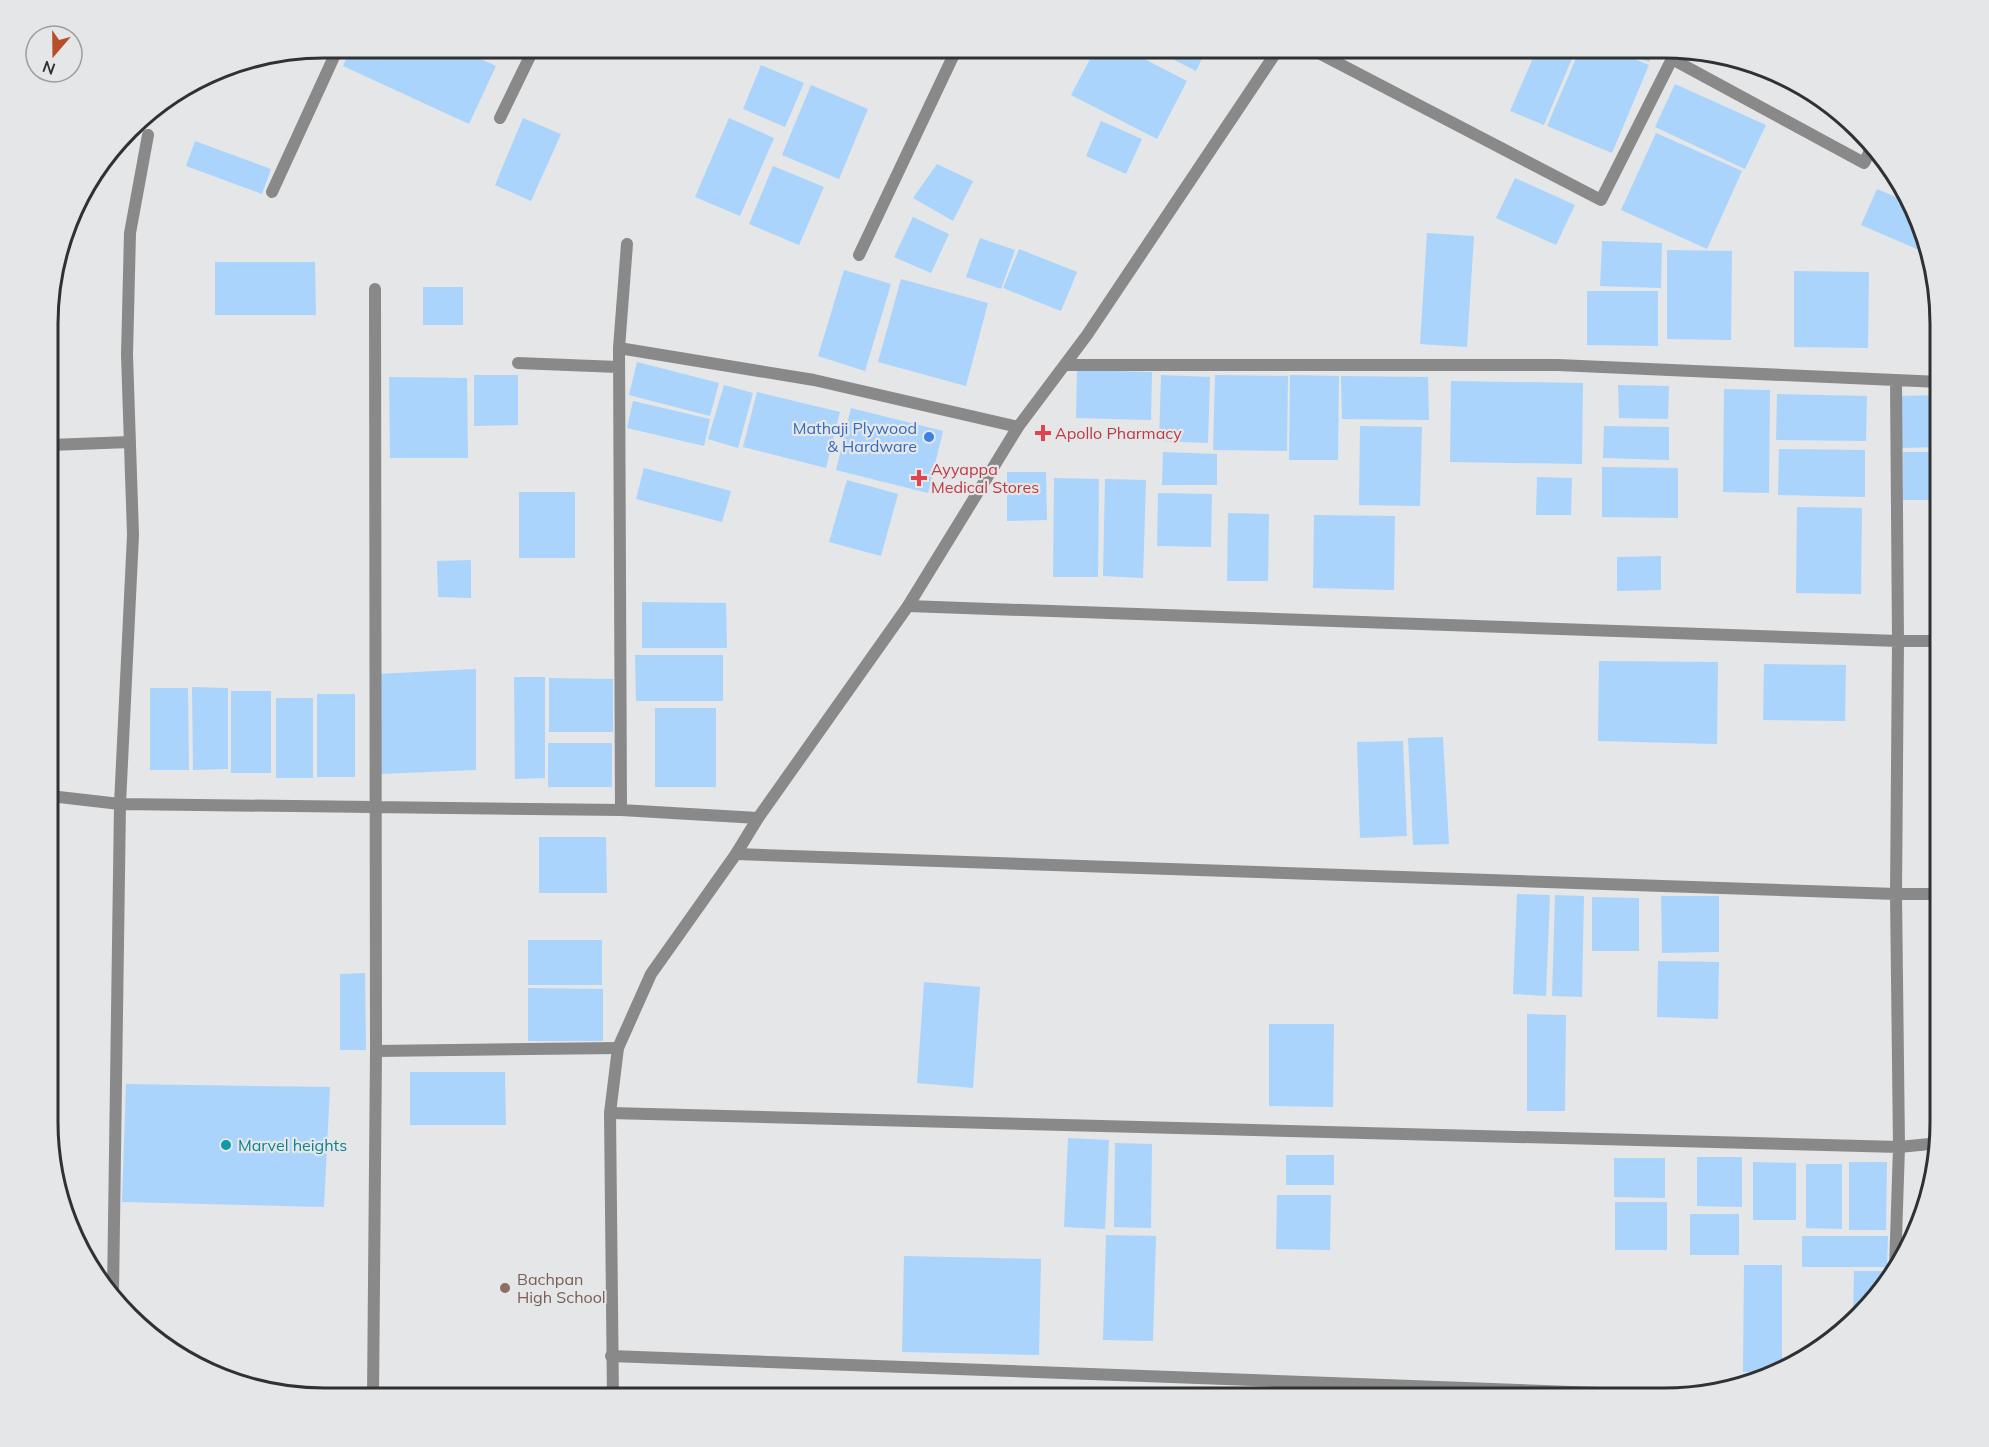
<svg xmlns="http://www.w3.org/2000/svg" width="1989" height="1447" font-family="Mulish,sans-serif">
	<style>
		.building { fill: #aad4fc }
		.lines { fill: none; stroke-linecap: round; stroke-linejoin: round }
		.minor { stroke: #8a8989; stroke-width: 12 }
		.tertiary { stroke: #8a8989; stroke-width: 12 }
		.health-dot { fill: #e0444e; stroke: #e4e6e7; stroke-width: 2 }
		.shop-dot { fill: #3f7fe0; stroke: #e4e6e7; stroke-width: 2 }
		.culture-dot { fill: #0f9aa8; stroke: #e4e6e7; stroke-width: 2 }
		.education-dot { fill: #8d6e63; stroke: #e4e6e7; stroke-width: 2 }
		.labels { text-anchor: middle; stroke-width: 4.5; stroke-linejoin: round; paint-order: stroke }
		.shop-label { font-size: 16px; fill: #366cbe; stroke: #e4e6e7; text-anchor: end }
		.health-label { font-size: 16px; fill: #be3a42; stroke: #e4e6e7; text-anchor: start }
		.culture-label { font-size: 16px; fill: #0d838f; stroke: #e4e6e7; text-anchor: start }
		.education-label { font-size: 16px; fill: #785e54; stroke: #e4e6e7; text-anchor: start }
		.rim { fill: none; stroke: #303132; stroke-width: 3 }
	</style>
	<rect width="100%" height="100%" fill="#e4e6e7"/>
	<path class="building" d="M351,48H456L496,66L469,124L343,66Z
		M1096,48H1123L1187,81L1157,139L1071,95Z
		M1151,48H1207L1196,71Z
		M1537,49H1576L1544,125L1510,111Z
		M1580,49H1609L1649,65L1612,153L1547,126Z
		M1617,49H1655L1649,62Z
		M761,65L804,83L785,127L743,109Z
		M1675,84L1766,125L1745,169L1655,127Z
		M811,85L868,109L839,179L782,155Z
		M523,118L561,134L531,201L495,185Z
		M729,118L774,138L740,216L695,197Z
		M1101,121L1142,139L1126,174L1086,156Z
		M1656,133L1742,171L1707,249L1621,210Z
		M195,141L271,169L262,194L186,166Z
		M937,164L973,181L953,221L913,198Z
		M773,166L824,187L799,245L749,224Z
		M1515,178L1575,205L1556,245L1496,218Z
		M1877,189L1913,204L1926,253L1861,225Z
		M913,217L949,234L931,273L894,257Z
		M1427,233L1474,236L1467,347L1420,344Z
		M980,238L1015,250L1001,289L966,277Z
		M1602,241L1662,243L1661,288L1600,286Z
		M1019,249L1077,272L1061,311L1003,288Z
		M1667,250L1732,251L1731,340L1667,339Z
		M215,262H315L316,315H215Z
		M844,270L891,284L865,371L818,356Z
		M1794,271L1869,272L1868,348L1794,347Z
		M901,279L988,303L966,386L878,362Z
		M423,287H463V325H423Z
		M1587,291H1658V346L1587,345Z
		M637,362L719,383L710,416L629,395Z
		M1077,370L1152,372L1151,420L1076,418Z
		M474,375H518V425L474,426Z
		M1161,375L1210,377L1208,443L1159,441Z
		M1215,375L1288,376L1287,451L1213,450Z
		M1290,375L1339,376L1338,460H1289Z
		M1341,376L1428,377L1429,420L1342,419Z
		M389,377L467,378L468,458H390Z
		M1451,381L1583,383L1582,464L1450,462Z
		M724,385L753,393L738,448L708,439Z
		M1618,385L1669,386L1668,419L1619,418Z
		M1724,389L1770,390L1769,493L1723,492Z
		M757,392L840,412L826,468L743,447Z
		M1777,394L1867,396L1866,441L1776,440Z
		M1940,395V447L1902,448L1901,396Z
		M633,401L710,419L704,446L627,428Z
		M851,408L943,431L928,493L836,470Z
		M1360,426L1422,427L1420,506L1359,505Z
		M1604,426L1669,427V460L1603,458Z
		M1779,449L1865,450V497L1778,495Z
		M1163,452L1217,454V485H1162Z
		M1903,452H1940V500H1903Z
		M1602,467L1678,468V518L1602,517Z
		M644,468L731,491L722,522L636,499Z
		M1007,472H1046L1047,520L1007,521Z
		M1537,477L1572,478L1571,515H1536Z
		M1054,478L1099,479L1098,577H1053Z
		M1105,479L1146,480L1143,578L1103,576Z
		M847,480L898,494L881,556L829,542Z
		M519,492H575V558H519Z
		M1158,493L1212,494L1211,547L1157,546Z
		M1797,507L1862,508L1861,594L1796,593Z
		M1228,513L1269,514L1268,581H1227Z
		M1314,515L1395,516L1394,590L1313,588Z
		M1661,556V590L1617,591V557Z
		M471,560V598L438,597L437,561Z
		M642,602L726,603L727,648H642Z
		M635,655H723V701H636Z
		M1599,661L1718,662L1717,744L1598,741Z
		M1764,664L1846,665L1845,721L1763,720Z
		M476,669V770L380,774L377,674Z
		M514,677H545V778L515,779Z
		M549,678L613,679V732H549Z
		M192,687L228,688V769L193,770Z
		M150,688H188L189,770H150Z
		M231,691H271V773H231Z
		M317,694H355V777H317Z
		M276,698H313V778H276Z
		M655,708H716V787H655Z
		M1443,737L1449,844L1413,845L1408,738Z
		M1403,741L1407,836L1360,838L1357,742Z
		M548,743H612V787H548Z
		M539,837H606L607,893H539Z
		M1517,894L1550,895L1546,996L1513,994Z
		M1555,895L1584,896L1582,997L1552,996Z
		M1661,896H1719V952L1662,953Z
		M1592,897L1639,898V951H1592Z
		M528,940H602V985H528Z
		M1658,961L1719,962L1718,1019L1657,1017Z
		M365,973L366,1050H340V974Z
		M924,982L980,987L973,1088L917,1083Z
		M528,988L603,989V1041H528Z
		M1527,1014L1566,1015L1565,1111H1527Z
		M1269,1024H1334L1333,1107L1269,1106Z
		M410,1072H505L506,1125H410Z
		M126,1084L330,1087L324,1207L122,1202Z
		M1068,1138L1109,1140L1105,1229L1064,1227Z
		M1115,1143L1152,1144L1151,1228L1114,1227Z
		M1286,1155H1334V1185H1286Z
		M1697,1157H1742V1207L1697,1206Z
		M1614,1158H1665V1198L1614,1197Z
		M1753,1162L1796,1163V1220H1753Z
		M1849,1162H1887L1886,1230H1849Z
		M1806,1164H1842V1229L1806,1228Z
		M1277,1195H1331L1330,1250L1276,1249Z
		M1615,1202H1667V1250H1615Z
		M1690,1214H1739V1255H1690Z
		M1106,1235L1156,1236L1153,1341L1103,1340Z
		M1802,1236H1888L1887,1267H1802Z
		M904,1256L1041,1259L1039,1355L902,1352Z
		M1744,1265H1782V1372H1743Z
		M1854,1271H1885V1289L1853,1316Z
		M1831,1326H1841L1831,1334Z"/>
	<g class="lines">
		<path class="minor" d="M1309,48L1601,200L1677,49
			M1672,59L1864,163L1870,151
			M500,118L534,48
			M272,192L338,48
			M859,255L957,48
			M375,289L376,1051
			M619,348L627,244
			M518,363L618,367
			M1066,365H1558L1940,382
			M50,445L130,442
			M908,606L1898,641H1940
			M50,796L120,804L621,810L758,818
			M621,810L619,348L814,380L1018,427
			M736,854L1896,894H1940
			M610,1113L1899,1147L1940,1143
			M1895,1269L1899,1147L1896,894L1898,641L1896,381
			M113,1293L120,804L133,535L127,355L130,233L148,135
			M611,1356L1679,1396
			M373,1398L376,1051L618,1048"/>
		<path class="tertiary" d="M613,1399L610,1113L618,1048L651,974L736,854L758,818L908,606L1018,427L1087,335L1279,48"/>
	</g>
	<g class="health-dot">
		<path d="M1040 424h6v6h6v6h-6v6h-6v-6h-6v-6h6z"/>
		<path d="M916 469h6v6h6v6h-6v6h-6v-6h-6v-6h6z"/>
	</g>
	<circle class="shop-dot" cx="929" cy="437" r="6"/>
	<circle class="culture-dot" cx="226" cy="1145" r="6"/>
	<circle class="education-dot" cx="505" cy="1288" r="6"/>
	<g class="labels">
		<g class="shop-label">
			<text x="917" y="434">Mathaji Plywood<tspan x="917" dy="18">&amp; Hardware</tspan></text>
		</g>
		<g class="health-label">
			<text x="1055" y="439">Apollo Pharmacy</text>
			<text x="931" y="475">Ayyappa<tspan x="931" dy="18">Medical Stores</tspan></text>
		</g>
		<g class="culture-label">
			<text x="238" y="1151">Marvel heights</text>
		</g>
		<g class="education-label">
			<text x="517" y="1285">Bachpan<tspan x="517" dy="18">High School</tspan></text>
		</g>
	</g>
	<path d="M0 0H1989V1447H0ZM324 58H1664A266 266 0 0 1 1930 324V1122A266 266 0 0 1 1664 1388H324A266 266 0 0 1 58 1122V324A266 266 0 0 1 324 58Z" fill="#e4e6e7" fill-rule="evenodd"/>
	<path class="rim" d="M324 58H1664A266 266 0 0 1 1930 324V1122A266 266 0 0 1 1664 1388H324A266 266 0 0 1 58 1122V324A266 266 0 0 1 324 58Z"/>
	<g transform="translate(54 54) rotate(200)"><circle r="28" fill="#e4e6e7" stroke="#9c9e9f" stroke-width="1.5"/>
	<path d="M0-4.5L10 22L0 15L-10 22Z" fill="#b7502a"/>
	<text y="-9" font-size="16" font-weight="bold" text-anchor="middle" fill="#303132">N</text>
	</g>
</svg>
